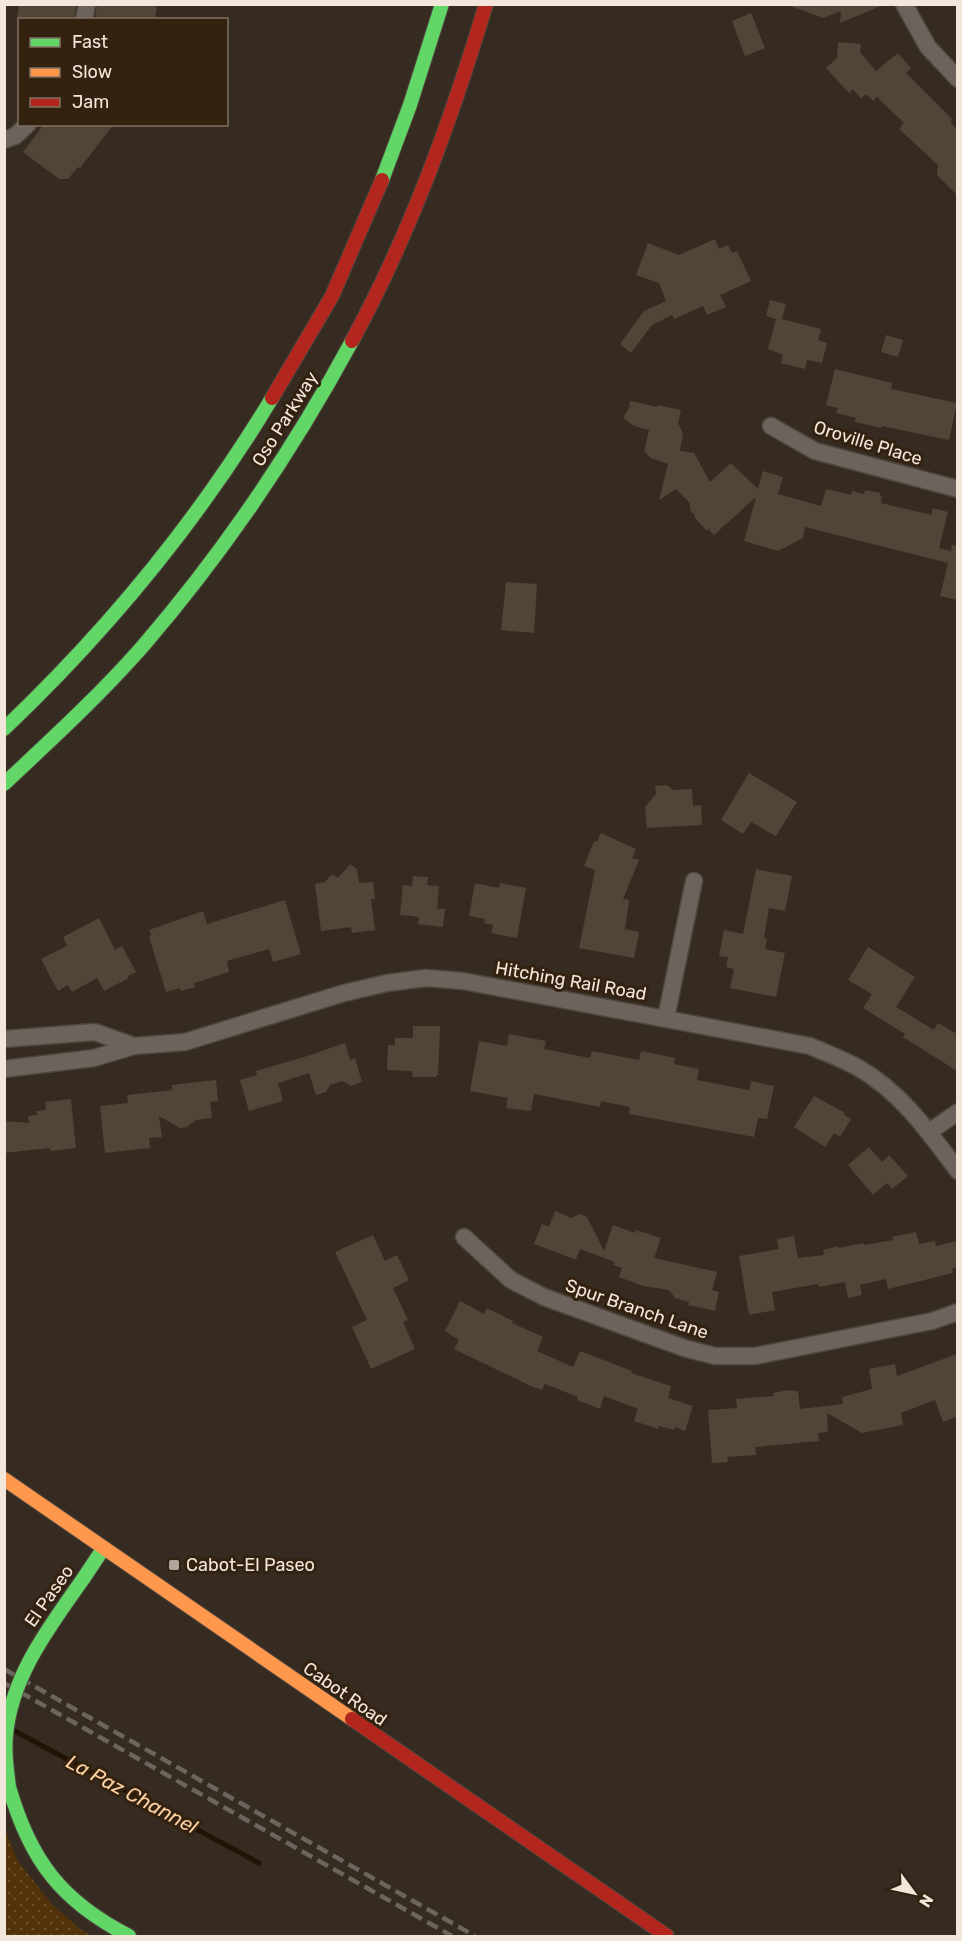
<svg xmlns="http://www.w3.org/2000/svg" width="962" height="1941" font-family="Rubik,sans-serif">
	<style>
		.grass { fill: url(#grass-dots) }
		.lines { fill: none; stroke-linecap: round; stroke-linejoin: round }
		.stream { stroke: #231304; stroke-width: 5 }
		.building { fill: #514537 }
		.street-casing { stroke: #4f463e; stroke-width: 19 }
		.fast-casing { stroke: #4f463e; stroke-width: 16 }
		.slow-casing { stroke: #4f463e; stroke-width: 16 }
		.jam-casing { stroke: #4f463e; stroke-width: 16 }
		.street { stroke: #6c645c; stroke-width: 16 }
		.fast { stroke: #63d668; stroke-width: 14 }
		.slow { stroke: #ff974d; stroke-width: 14 }
		.jam { stroke: #b3261e; stroke-width: 14 }
		.rail { stroke: #6c655d; stroke-width: 4.5; stroke-dasharray: 12 6; stroke-linecap: butt }
		.fast-bridge-casing { stroke: #4f463e; stroke-width: 16; stroke-linecap: butt }
		.fast-bridge { stroke: #63d668; stroke-width: 14 }
		.poi-dot { fill: #b0a59b; stroke: #33220f; stroke-width: 2 }
		.labels { text-anchor: middle; stroke-width: 6; stroke-linejoin: round; paint-order: stroke }
		.street-label { font-size: 18px; fill: #f3e7dc; stroke: #33220f }
		.poi-label { font-size: 18px; fill: #f3e7dc; stroke: #33220f; text-anchor: start }
		.water-label { font-size: 20px; font-style: italic; fill: #fed1a2; stroke: #33220f }
	</style>
	<defs>
		<pattern id="grass-dots" width="8" height="8" patternUnits="userSpaceOnUse" patternTransform="scale(1.5)"><rect width="8" height="8" fill="#513209"/><path d="M2 2h.1M6 6h.1" fill="none" stroke="#6a502c" stroke-width="1.8" stroke-linecap="round"/></pattern>
	</defs>
	<rect width="100%" height="100%" fill="#352b21"/>
	<path class="grass" d="M5,1829L17,1860L52,1904L80,1929L93,1936H5Z"/>
	<g class="lines">
		<path class="stream" d="M13,1730L259,1863"/>
	</g>
	<path class="building" d="M19,4H76L74,20H17Z
		M97,4H157L155,20H95Z
		M790,4H883V5L840,23L841,11L823,18L790,6Z
		M751,13L765,48L745,56L732,21Z
		M838,42L861,44L860,52L876,71L898,53L911,68L906,73L952,119L951,123L957,129V195L937,175L938,165L899,129L904,123L877,97L873,101L866,94L861,99L853,89L849,93L826,68L837,58Z
		M44,124H114L80,168L78,167L68,179H59L23,152Z
		M715,239L719,249L728,245L732,253L737,251L751,281L720,295L726,307L707,315L703,306L674,319L672,315L652,325L631,353L620,344L644,311L666,301L659,283L636,275L648,243L679,255Z
		M770,300L786,304L782,319L821,329L818,340L827,343L822,363L807,360L805,369L781,363L783,355L768,349L776,319L766,316Z
		M886,335L903,340L898,357L881,352Z
		M835,369L892,383L891,389L957,403L949,440L882,426L881,428L855,422L856,418L836,413L838,408L826,405Z
		M630,401L657,407V405L681,410L678,423L683,434L680,451L694,453L710,482L731,463L758,489L763,471L783,477L778,494L821,506L826,489L851,495L852,491L864,494L865,490L880,493V495L882,496L881,503L931,515L933,508L948,512L939,548L951,551L952,545L957,546V600L940,596L948,563L805,527L803,538L778,551L744,541L756,497L714,535L708,529L707,531L695,518V515L690,510V503L676,489L659,500L668,464L651,458L644,451L649,430L634,426L623,418L629,408Z
		M506,582L537,584L534,633L501,630Z
		M749,773L797,802L776,836L751,822L743,834L721,820Z
		M667,785L673,790L692,789L693,806L701,805L702,825L647,828L645,807L656,794L655,786Z
		M601,833L636,849L632,858L639,860L623,899L629,900L625,929L639,932L634,958L579,948L595,870L584,866L594,841L597,842Z
		M350,864L357,869L359,883L373,882L375,899H371L375,930L352,933L351,927L321,931L315,884L325,882L332,874L338,878Z
		M756,869L792,876L785,911L769,908L764,938L767,939L765,949L785,953L776,997L730,988L734,969L726,967L728,957L719,956L724,930L743,934Z
		M413,876L428,877L427,885L439,886L437,909H445L443,927L418,924L419,917L400,915L403,885L412,886Z
		M475,883L499,888L500,883L526,888L517,938L491,933L493,925L484,923L485,919L469,916Z
		M285,900L301,954L273,962L269,949L227,961L229,972L194,983L195,987L181,991L180,988L166,992L149,937L151,936L149,930L203,911L207,924Z
		M99,918L115,950L122,946L136,972L128,976L129,978L104,991L97,978L72,992L68,985L58,991L41,959L67,946L63,937Z
		M868,947L915,977L896,1007L934,1030L938,1023L957,1034V1071L903,1037L905,1034L863,1008L872,994L848,980Z
		M413,1026H440L438,1075H436V1077H413L412,1071L387,1070L388,1045H395V1038H413Z
		M509,1034L546,1041L544,1049L590,1058L592,1051L639,1060L641,1051L675,1058L674,1064L699,1069L697,1080L749,1090L751,1081L774,1086L767,1119L758,1118L754,1137L629,1114L630,1107L601,1101L600,1107L534,1094L531,1111L506,1108L508,1098L470,1091L479,1041L507,1046Z
		M345,1043L350,1060L355,1058L362,1082L351,1086L342,1081L330,1085L326,1092L316,1095L309,1073L278,1083L283,1101L249,1111L240,1080L257,1075L256,1071L304,1057Z
		M216,1080L218,1101L210,1102L212,1118L196,1120L187,1127L180,1128L159,1116L162,1137L149,1138L150,1148L105,1153L100,1106L128,1103L127,1095L172,1090V1085Z
		M814,1096L845,1113L844,1115L851,1119L840,1137L834,1133L825,1147L794,1127Z
		M71,1099L76,1148L51,1151L50,1148L4,1153V1121L29,1123L28,1116L37,1115L36,1111L46,1110L45,1102Z
		M869,1147L882,1162L889,1155L908,1176L892,1189L887,1183L873,1195L848,1165Z
		M555,1211L571,1218L580,1214L587,1217L604,1251L613,1225L635,1233L636,1230L661,1238L654,1258L717,1272L712,1290L719,1292L715,1311L688,1305L689,1302L675,1298L669,1290L643,1286L619,1277L622,1268L613,1265L615,1262L580,1249L576,1259H574L534,1244L542,1224L549,1227Z
		M916,1232L919,1244L935,1241L936,1246L957,1241V1268L952,1269L953,1273L888,1289L886,1279L860,1285L862,1295L848,1298L845,1282L819,1287L818,1284L772,1292L775,1310L749,1315L739,1256L779,1249L777,1239L794,1236L798,1258L824,1255L823,1250L839,1246V1248L863,1243L864,1245L893,1240L892,1237Z
		M373,1235L385,1261L397,1255L409,1280L393,1288L408,1320L403,1322L415,1349L371,1369L352,1327L367,1320L335,1252Z
		M460,1301L484,1314L487,1308L513,1321L512,1323L543,1337L537,1351L573,1367L580,1351L632,1371L631,1373L671,1386L668,1398L693,1406L685,1431L675,1427L674,1430L659,1426L658,1429L634,1421L638,1409L604,1396L600,1409L577,1400L578,1397L545,1384L542,1390L533,1387L454,1349L459,1340L445,1331Z
		M957,1354V1417L943,1422L935,1400L901,1413L903,1425L862,1433L827,1413L828,1429L827,1432L818,1433L819,1441L755,1447L756,1455L727,1457L728,1462L712,1463L708,1410L737,1408L736,1399L774,1396L773,1393L789,1390L798,1391L800,1409L843,1404L842,1397L872,1389L869,1369L895,1364L897,1376Z"/>
	<g class="lines">
		<defs>
			<path id="street" d="M904,4L928,47L958,79
				M84,20L87,4
				M4,140L15,136L28,124
				M771,426L815,451L958,489
				M666,1018L694,881
				M4,1039L95,1032L134,1046
				M4,1069L94,1058L134,1046L185,1042L344,993L387,983L426,978L463,981L810,1046C826,1053 842,1059 857,1067C900,1091 929,1132 958,1171
				M929,1132L958,1112
				M464,1237L511,1280L544,1297L684,1348L715,1356H755L932,1321L958,1312"/>
			<path id="fast" d="M382,180L410,105L442,4
				M4,729C108,630 198,521 272,398
				M4,784C52,739 100,695 143,646C224,552 293,450 352,341
				M83,1579L103,1549
				M9,1787C30,1860 61,1901 129,1936"/>
			<path id="slow" d="M4,1479L352,1719"/>
			<path id="jam" d="M352,341C410,234 451,121 486,4
				M272,398L332,296L382,180
				M352,1719L667,1936"/>
		</defs>
		<use href="#street" class="street-casing"/>
		<use href="#fast" class="fast-casing"/>
		<use href="#slow" class="slow-casing"/>
		<use href="#jam" class="jam-casing"/>
		<use href="#street" class="street"/>
		<use href="#fast" class="fast"/>
		<use href="#slow" class="slow"/>
		<use href="#jam" class="jam"/>
		<path class="rail" d="M4,1669L475,1936
			M4,1683L452,1936"/>
		<defs>
			<path id="fast-bridge" d="M9,1787C7,1770 4,1753 6,1736C11,1676 50,1626 83,1579"/>
		</defs>
		<use href="#fast-bridge" class="fast-bridge-casing"/>
		<use href="#fast-bridge" class="fast-bridge"/>
	</g>
	<rect class="poi-dot" x="168" y="1559" width="12" height="12" rx="3"/>
	<g class="labels">
		<g class="street-label">
			<text transform="translate(285 419) rotate(-58)" y="6">Oso Parkway</text>
			<text transform="translate(868 443) rotate(17)" y="6">Oroville Place</text>
			<text transform="translate(571 981) rotate(10)" y="6">Hitching Rail Road</text>
			<text transform="translate(637 1309) rotate(19)" y="6">Spur Branch Lane</text>
			<text transform="translate(49 1596) rotate(-55)" y="6">El Paseo</text>
			<text transform="translate(345 1694) rotate(35)" y="6">Cabot Road</text>
		</g>
		<g class="poi-label">
			<text x="186" y="1571">Cabot-El Paseo</text>
		</g>
		<g class="water-label">
			<text transform="translate(132 1794) rotate(28)" y="7">La Paz Channel</text>
		</g>
	</g>
	<rect width="962" height="1941" fill="none" stroke="#f3e7dc" stroke-width="12"/>
	<rect x="18" y="18" width="210" height="108" fill="#33220f" stroke="#807161" stroke-width="1.5"/>
	<rect x="30" y="38" width="30" height="9" fill="#63d668" stroke="#807161" stroke-width="1.5"/>
	<text x="72" y="48" font-size="18" fill="#f3e7dc">Fast</text>
	<rect x="30" y="68" width="30" height="9" fill="#ff974d" stroke="#807161" stroke-width="1.5"/>
	<text x="72" y="78" font-size="18" fill="#f3e7dc">Slow</text>
	<rect x="30" y="98" width="30" height="9" fill="#b3261e" stroke="#807161" stroke-width="1.5"/>
	<text x="72" y="108" font-size="18" fill="#f3e7dc">Jam</text>
	<g transform="translate(914 1893) rotate(123)" stroke="#33220f" stroke-width="4.5" paint-order="stroke">
	<path d="M0-4.5L10 22L0 15L-10 22Z" fill="#f3e7dc"/>
	<text y="-9" font-size="16" font-weight="bold" text-anchor="middle" fill="#f3e7dc">N</text>
	</g>
</svg>
